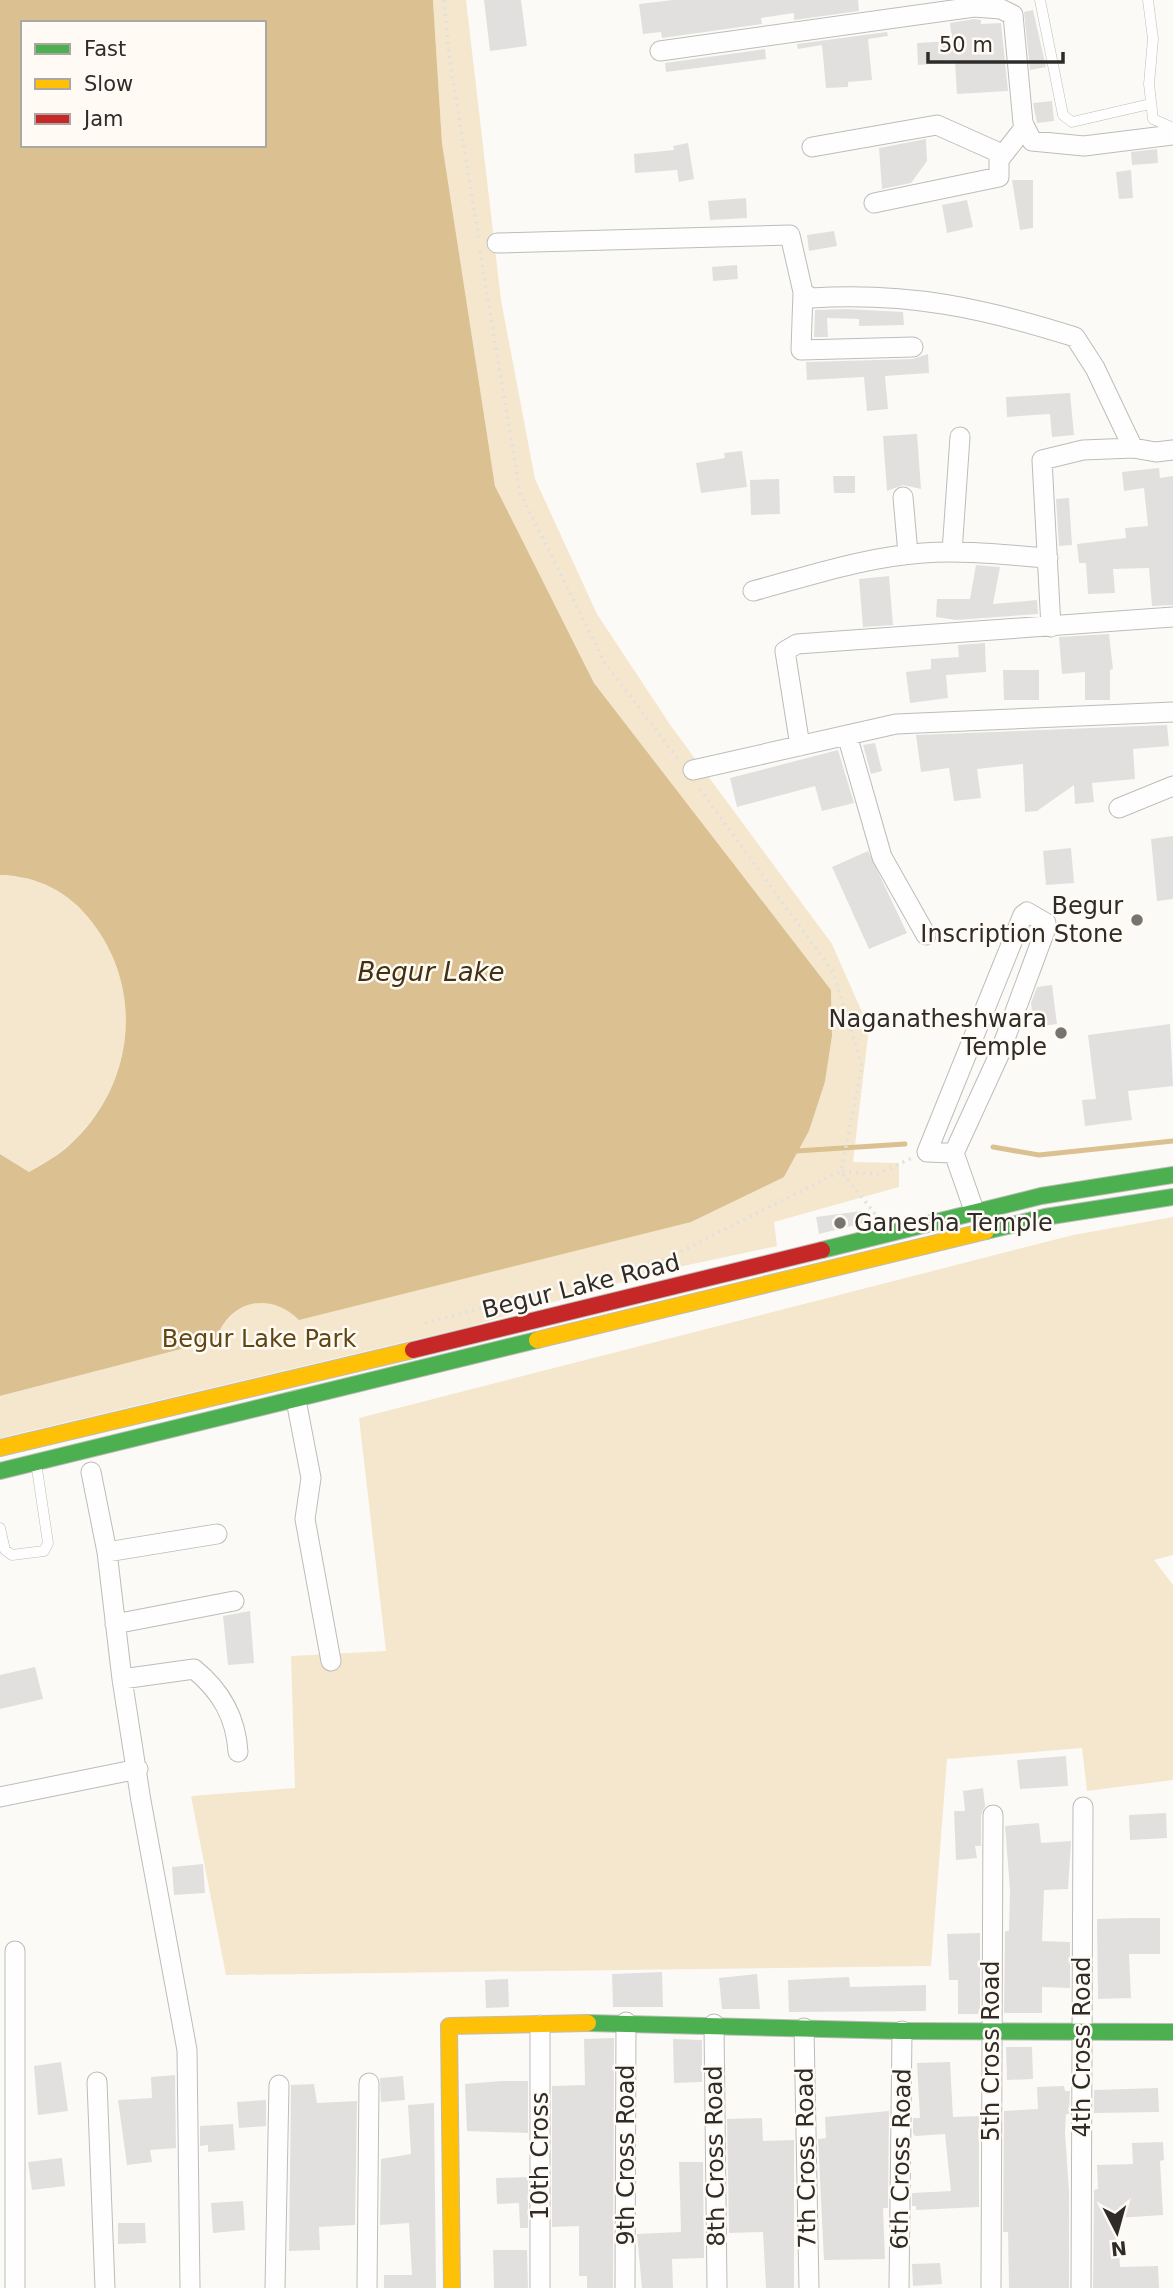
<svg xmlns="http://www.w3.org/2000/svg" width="1173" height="2288" font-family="'DejaVu Sans',sans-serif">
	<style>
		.green { fill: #f5e7ce }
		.water { fill: #dbc191; fill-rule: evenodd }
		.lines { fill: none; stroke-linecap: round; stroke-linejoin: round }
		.stream { stroke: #dbc191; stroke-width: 5 }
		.building { fill: #e2e0de }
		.lane-casing { stroke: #bdbcb9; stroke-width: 11 }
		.street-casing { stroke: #bdbcb9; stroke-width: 21 }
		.fast-casing { stroke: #bdbcb9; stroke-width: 18 }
		.slow-casing { stroke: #bdbcb9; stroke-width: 18 }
		.jam-casing { stroke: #bdbcb9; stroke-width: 18 }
		.path { stroke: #e1e0df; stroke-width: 3.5; stroke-dasharray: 2 5; stroke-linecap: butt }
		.lane { stroke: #fffefe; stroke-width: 10 }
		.street { stroke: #fffefe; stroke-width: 19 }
		.fast { stroke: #4caf50; stroke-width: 16 }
		.slow { stroke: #ffc107; stroke-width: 16 }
		.jam { stroke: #c62828; stroke-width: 16 }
		.poi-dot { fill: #767472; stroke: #fffbf4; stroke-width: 2.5 }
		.labels { text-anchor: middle; stroke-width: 5; stroke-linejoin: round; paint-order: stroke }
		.poi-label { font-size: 24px; fill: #2e2c2a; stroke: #fffbf4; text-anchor: end }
		.street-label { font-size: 24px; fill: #2e2c2a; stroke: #fffbf4 }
		.park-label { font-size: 24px; fill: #604612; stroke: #fffbf4 }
		.water-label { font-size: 26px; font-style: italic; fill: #413113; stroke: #fffbf4 }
	</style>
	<rect width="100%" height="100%" fill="#fcfaf7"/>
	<path class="green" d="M433,0H466L501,300L535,479L597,614L671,726L832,944L869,1028L853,1162L899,1163V1187L774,1222L777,1246L660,1271L468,1327L0,1438V1396L216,1340C228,1306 261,1291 292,1313L784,1177L809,1131L825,1082L832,1036L831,990L594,683L495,486L442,143Z
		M0,875C40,876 70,894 95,925C148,994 131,1094 64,1149C54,1158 40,1165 29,1172L0,1154Z
		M1173,1217V1555L1154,1560L1173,1585V1780L1087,1791L1082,1748L947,1759L931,1966L226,1975L191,1796L295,1788L291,1656L386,1651L359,1418L1073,1235Z"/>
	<path class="water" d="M0,0H433L442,143L495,486L594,683L831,990L832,1036L825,1082L809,1131L784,1177L691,1222L299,1320C270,1291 229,1300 216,1340L0,1396V1154L29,1172C41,1165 54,1158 65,1149C133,1091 147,993 92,922C69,892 38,876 0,875ZM23,23H264V145H23Z"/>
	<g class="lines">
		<path class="stream" d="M993,1147L1039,1155L1173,1141
			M796,1151L905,1144"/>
	</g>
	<path class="building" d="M484,0H521L527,46L490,51Z
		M673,0H858L859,11L794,20V13L761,18L762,24L662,38L661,32L643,34L639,4Z
		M1033,10L1046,67L1030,70L1024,12Z
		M974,19L981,20V24L1001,23L1008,91L957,94L955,62L918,65L917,43L952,41L950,23Z
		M887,32L888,36L868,39L872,80L848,82V87L826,88L822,45L798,49L797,44Z
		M765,49L766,59L666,72L665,63Z
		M1052,101L1054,121L1037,123L1033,103Z
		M926,139L927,161L911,183L882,189L879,148Z
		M688,143L694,179L679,182L677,170L635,173L634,154L674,150L673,146Z
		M1157,149L1158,163L1132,165L1131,152Z
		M1131,170L1133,198L1119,199L1116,172Z
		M1012,180H1033V228L1020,230Z
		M746,198L747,218L710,220L708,201Z
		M967,200L973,227L947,233L942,205Z
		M834,231L837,246L809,251L807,235Z
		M737,265L738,279L713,281L712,267Z
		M847,309L903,312L904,325L859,326V319L827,318L828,337H814L815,310Z
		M928,354L929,373L885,376L888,409L867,411L864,377L807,380L806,362L913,359Z
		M1070,393L1074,435L1052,437L1050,414L1007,417L1006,397Z
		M917,434L921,489L903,485L887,491L883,436Z
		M742,451L747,487L701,493L696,463L725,458L724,453Z
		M1159,468L1160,478L1173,476V605L1152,606L1149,568L1113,569L1115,593L1088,594L1086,563H1079L1077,544L1126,538L1125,528L1148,526L1144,488L1124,491L1122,472Z
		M833,476H855V493H834Z
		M779,479L780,514L751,515L750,480Z
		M1069,498L1072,545L1059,546L1056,499Z
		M976,565L1000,567L993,604L1037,600L1038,614L956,620L936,617L937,599H970Z
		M889,576L893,625L863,627L859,579Z
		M1109,634L1113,669L1110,670V700H1085V672L1062,674L1059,637Z
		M985,643L986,672L946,675L948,698L910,703L906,672L931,669V659L959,657L958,645Z
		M1003,670H1039V700H1004Z
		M1167,725L1169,746L1133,749L1135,779L1092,783L1094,802L1075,804L1074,785L1037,811L1025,812L1023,764L977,769L981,798L954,801L949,768L921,772L916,735Z
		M875,743L882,771L871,774L863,745Z
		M838,750L854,803L822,811L815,786L737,807L730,778Z
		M1173,836V899L1157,901L1151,839Z
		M1071,848L1074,883L1046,885L1043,851Z
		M868,851L907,933L869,949L832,867Z
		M1052,985L1057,1024L1034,1027L1031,1003L1037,987Z
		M1170,1024L1173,1086L1128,1091L1132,1120L1085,1126L1082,1100L1096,1099L1088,1035Z
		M862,1211L864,1223L819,1234L816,1217Z
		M250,1611L254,1663L228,1665L223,1616Z
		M35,1667L43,1699L0,1709V1675Z
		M1066,1756L1068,1786L1020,1789L1017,1760Z
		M983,1788L985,1806L981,1815V1846H975L977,1858L956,1860L954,1811H965L963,1791Z
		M1166,1813L1167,1838L1130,1840L1129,1815Z
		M1039,1823L1041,1843L1071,1841L1068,1889L1044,1890L1042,1941L1070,1942V1988L1042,1987V2013H1004L1005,1931H1009L1010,1890L1005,1826Z
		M203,1864L205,1893L174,1895L172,1867Z
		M1130,1918H1160V1954H1129L1131,1998L1098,1999L1097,1919Z
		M980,1933V2014H958V1980H949L947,1934Z
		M662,1972L663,2007H613L612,1974Z
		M757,1974L760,2009H722L719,1978Z
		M849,1977L850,1987L926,1985V2011L789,2012L788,1980Z
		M508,1979L509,2007L486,2008L485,1980Z
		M614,2038L613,2288H587V2276H579V2226L552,2227V2086L585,2085L584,2039Z
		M673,2039L702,2040V2082L674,2083Z
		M1006,2047H1032L1033,2079L1007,2080Z
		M61,2062L68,2111L38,2115L34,2066Z
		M950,2062L953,2117L979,2116V2207L916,2210V2206H912V2193L951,2191L945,2134L915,2136L913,2133V2118H920L917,2063Z
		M175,2075L176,2148L150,2150L152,2162L127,2165L118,2100L152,2098L151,2077Z
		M403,2076L405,2100L381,2102L380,2078Z
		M501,2081H528V2133L467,2131L465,2084Z
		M314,2084L317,2103L357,2101L355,2225L319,2227L320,2250L289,2251L291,2085Z
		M1064,2086L1065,2091H1070L1069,2114H1066L1065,2133L1069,2191V2288H1009L1008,2232H1003L1004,2111L1038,2109L1037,2087Z
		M1158,2088L1159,2112L1094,2113V2090Z
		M266,2100V2126L239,2128L237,2102Z
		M434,2103L436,2288H384V2275H412L409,2223L380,2225L381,2159L411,2154L408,2105Z
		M889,2111L888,2208H883L885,2259L824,2260L818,2139L826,2138L825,2117Z
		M762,2118L763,2141L794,2140V2288H766L763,2232L729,2233L727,2119Z
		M233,2124L235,2150L208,2152V2145L200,2146V2126Z
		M1163,2142L1164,2160L1160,2161L1163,2215L1117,2218L1120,2267L1158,2266L1159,2288H1093L1094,2190L1098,2189L1097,2165L1133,2164L1132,2143Z
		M62,2158L65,2186L32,2190L28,2162Z
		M679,2162H703L704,2258L672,2259L673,2288H642L637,2234L681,2232Z
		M528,2177V2228H520L519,2203L497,2204L496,2178Z
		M243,2201L245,2230L213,2233L211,2203Z
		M118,2223H145L146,2243L118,2244Z
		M493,2250H527L528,2288H494Z
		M940,2263L942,2284L913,2286L912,2264Z"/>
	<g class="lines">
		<defs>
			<path id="lane" d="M1040,0L1063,115L1072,122L1150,104
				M1148,0L1153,39L1149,84L1153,119L1173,128
				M0,1528L5,1550L12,1555L44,1551L48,1543L36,1462"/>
			<path id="street" d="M660,51L974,7L1001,9L1013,15L1023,123L1032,141L1084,146L1173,135
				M812,147L937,125L1002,154
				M874,203L999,177V160L1024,128
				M497,243L790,235L803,292L801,350L913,347
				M803,292L811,298C909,292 983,308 1075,337L1095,368L1133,448L1156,452L1173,450
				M903,497L908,554
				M952,552L960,437
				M753,591C809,576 865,557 923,553C964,550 1006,555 1048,558
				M1051,627L1042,460L1083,450L1133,448
				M847,735L882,857L926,935
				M800,746L785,651L797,644L1173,617
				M693,770L896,724L1173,712
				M1119,808L1173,786
				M1027,912L1046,923V928L999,1055L954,1153L927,1152L1023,915Z
				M954,1153L975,1213
				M296,1400L311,1478L305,1519L331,1661
				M91,1472L107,1552L122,1679L141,1801L187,2050L190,2288
				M107,1552L217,1534
				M115,1624L234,1601
				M122,1679L194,1669C221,1691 236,1717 238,1752
				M0,1797L138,1769
				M15,1951V2288
				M714,2024L717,2288
				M540,2025V2288
				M804,2028L809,2288
				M97,2082L105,2288
				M275,2288L279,2085
				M367,2288L369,2083
				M625,2288L626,2022
				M899,2288L902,2031
				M991,2288L993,1815
				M1081,2288L1083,1807"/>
			<path id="fast" d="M986,1231L1045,1217L1173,1197
				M822,1250L1041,1196L1173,1175
				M0,1471L537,1340
				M588,2023L902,2031L1173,2032"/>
			<path id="slow" d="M537,1340L986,1231
				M0,1448L413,1350
				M452,2288L449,2026L588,2023"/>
			<path id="jam" d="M413,1350L822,1250"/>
		</defs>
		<use href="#lane" class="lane-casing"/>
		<use href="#street" class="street-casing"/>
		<use href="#fast" class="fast-casing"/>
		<use href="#slow" class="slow-casing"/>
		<use href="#jam" class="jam-casing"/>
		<path class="path" d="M444,0L449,55L479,240
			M480,251L520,493L605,663L678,759
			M875,1214L841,1171L878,1174L912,1158
			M425,1323L668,1258L841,1171L862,1066L833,972L699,788"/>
		<use href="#lane" class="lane"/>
		<use href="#street" class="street"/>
		<use href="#fast" class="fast"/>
		<use href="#slow" class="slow"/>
		<use href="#jam" class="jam"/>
	</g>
	<g class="poi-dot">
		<circle cx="1137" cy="920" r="7"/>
		<circle cx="1061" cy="1033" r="7"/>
		<circle cx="840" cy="1223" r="7"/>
	</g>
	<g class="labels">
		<g class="poi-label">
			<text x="1123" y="914">Begur<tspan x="1123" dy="28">Inscription Stone</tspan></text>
			<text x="1047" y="1027">Naganatheshwara<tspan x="1047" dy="28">Temple</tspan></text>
			<text x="854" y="1231" text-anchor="start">Ganesha Temple</text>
		</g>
		<g class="street-label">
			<text transform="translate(581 1286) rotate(-14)" y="8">Begur Lake Road</text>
			<text transform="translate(1082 2047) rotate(-90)" y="8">4th Cross Road</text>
			<text transform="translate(991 2051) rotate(-90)" y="8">5th Cross Road</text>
			<text transform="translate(626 2155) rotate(-90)" y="8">9th Cross Road</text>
			<text transform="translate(540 2156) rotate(-90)" y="8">10th Cross</text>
			<text transform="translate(715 2156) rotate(-91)" y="8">8th Cross Road</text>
			<text transform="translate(806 2158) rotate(-91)" y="8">7th Cross Road</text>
			<text transform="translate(901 2159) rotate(-89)" y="8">6th Cross Road</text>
		</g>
		<g class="park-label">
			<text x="259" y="1347">Begur Lake Park</text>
		</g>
		<g class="water-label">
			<text x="431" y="981">Begur Lake</text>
		</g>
	</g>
	<rect x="21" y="21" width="245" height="126" fill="#fffbf4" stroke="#aba8a3" stroke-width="2"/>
	<rect x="35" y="44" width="35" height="10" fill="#4caf50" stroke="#aba8a3" stroke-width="2"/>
	<text x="84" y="56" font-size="21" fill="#2e2c2a">Fast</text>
	<rect x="35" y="79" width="35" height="10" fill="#ffc107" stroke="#aba8a3" stroke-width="2"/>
	<text x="84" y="91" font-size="21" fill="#2e2c2a">Slow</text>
	<rect x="35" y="114" width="35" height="10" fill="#c62828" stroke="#aba8a3" stroke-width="2"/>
	<text x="84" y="126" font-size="21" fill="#2e2c2a">Jam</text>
	<g transform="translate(1117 2232) rotate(174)" stroke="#fffbf4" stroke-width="5" paint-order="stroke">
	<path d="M0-5L12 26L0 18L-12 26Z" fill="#2e2c2a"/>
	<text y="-10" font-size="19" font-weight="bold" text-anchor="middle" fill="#2e2c2a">N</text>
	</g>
	<path d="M928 52v10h135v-10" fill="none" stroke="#2e2c2a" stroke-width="3.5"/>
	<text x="939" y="52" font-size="21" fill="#2e2c2a" stroke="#fffbf4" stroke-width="5" paint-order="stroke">50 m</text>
</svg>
